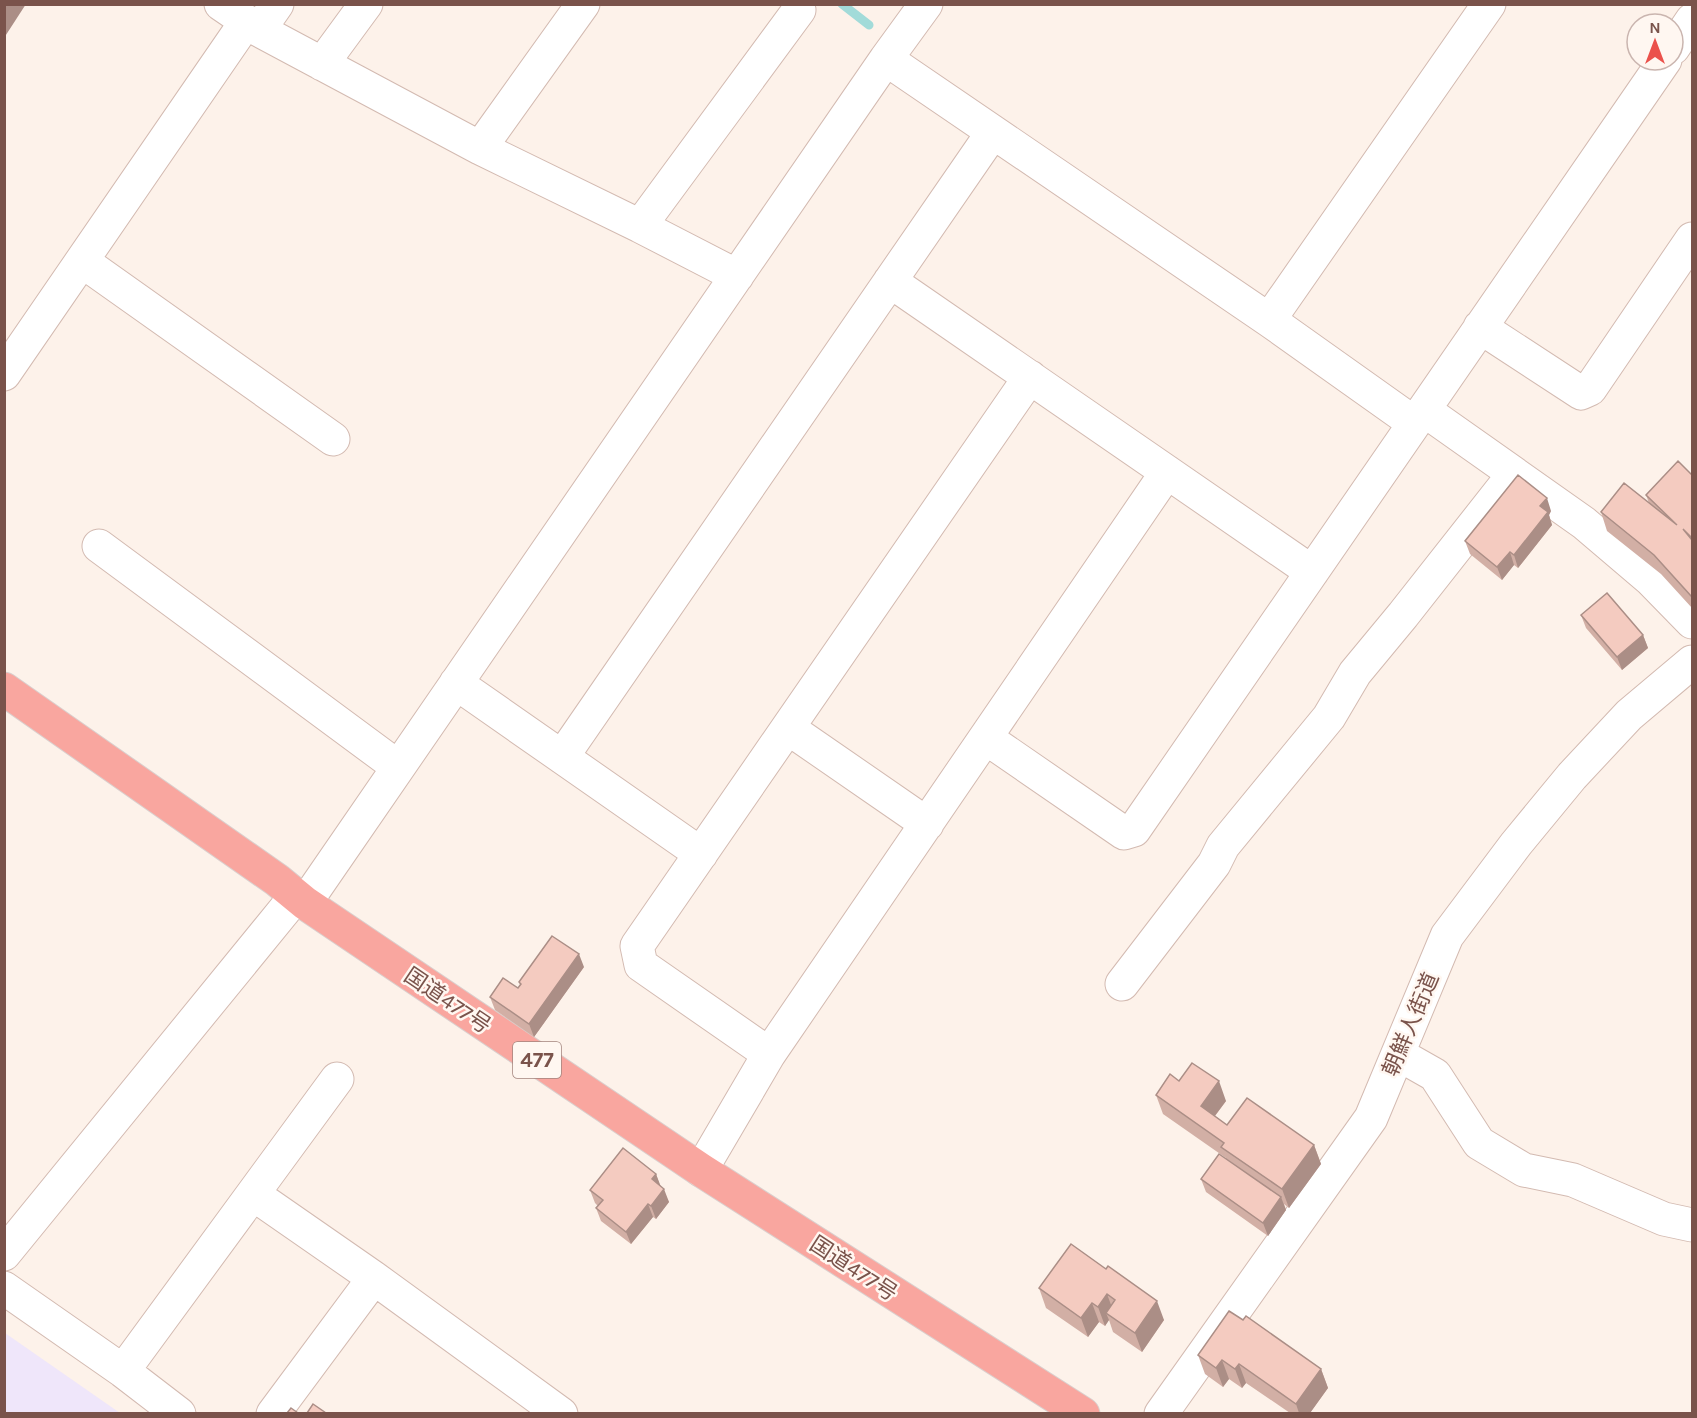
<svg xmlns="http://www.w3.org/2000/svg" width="1697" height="1418" font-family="Karla,'Noto Sans JP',sans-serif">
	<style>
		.education { fill: #efe6fa }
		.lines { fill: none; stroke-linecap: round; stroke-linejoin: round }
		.stream { stroke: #a2dbd9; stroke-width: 9 }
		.minor-casing { stroke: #d3bab1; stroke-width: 35 }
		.highway-casing { stroke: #dacfcd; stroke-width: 35 }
		.minor { stroke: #fff; stroke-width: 33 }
		.highway { stroke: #f9a69f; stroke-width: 33 }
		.wall { fill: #d2afa5 }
		.shaded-wall { fill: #ab8e86 }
		.building { fill: #f4cbc0; stroke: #ab8e86; stroke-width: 1.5 }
		.labels { text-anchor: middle; stroke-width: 5; stroke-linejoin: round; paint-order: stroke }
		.shield { fill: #fff7f1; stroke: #a2847d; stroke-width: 1.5 }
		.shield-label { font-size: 21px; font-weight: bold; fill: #7a534b }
		.street-label { font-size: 22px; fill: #7a534b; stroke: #fff7f1 }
	</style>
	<rect width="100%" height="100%" fill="#fdf2ea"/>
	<path class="education" d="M4,1333H5L120,1413H5Z"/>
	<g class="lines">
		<path class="stream" d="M842,4L869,25"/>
		<defs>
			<path id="minor" d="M221,4L259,30L480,148L640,226L737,276
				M259,30L277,4
				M1673,48L1692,20
				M886,59L1269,320L1414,423
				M322,64L366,4
				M480,148L583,4
				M640,226L799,10
				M82,261L333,439
				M890,281L1312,572
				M1269,320L1489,4
				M1480,327L1581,393L1590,389L1692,239
				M4,374L246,22
				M1424,410L1584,523L1651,580L1692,622
				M99,546L398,767
				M456,683L701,854
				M788,728L927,824
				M986,738L1124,833L1134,830L1665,60
				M562,757L993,132
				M305,903L886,59L926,4
				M1122,984L1214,864L1223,846L1329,717L1355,673L1403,615L1514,474
				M769,1054L641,965L637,946L1030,377
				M1398,1054L1435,1075L1479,1143L1524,1170L1573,1180L1664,1219L1692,1225
				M701,1170L769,1054L1167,472
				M253,1194L374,1278L561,1414
				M4,1254L296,896
				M4,1288L123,1371L179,1414
				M123,1371L337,1079
				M273,1414L374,1278
				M1161,1414L1371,1118L1447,936L1516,844L1572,776L1629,715L1692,662"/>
			<path id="highway" d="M4,689L277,880L305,903L701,1170L1083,1414"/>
		</defs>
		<use href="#minor" class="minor-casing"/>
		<use href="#highway" class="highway-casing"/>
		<use href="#minor" class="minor"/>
		<use href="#highway" class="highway"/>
	</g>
	<path class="wall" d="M1692,475V608L1661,574L1607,531L1601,512L1649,503L1646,495Z
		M1551,511L1549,515L1552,525L1518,568L1514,565L1502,580L1470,554L1465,541Z
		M1581,615L1643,635L1648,648L1622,670L1586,628Z
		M584,967L534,1037L495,1010L490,997L518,988L520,985L519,982Z
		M1179,1081L1226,1101L1215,1116L1227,1125L1314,1145L1321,1164L1289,1208L1284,1204L1286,1210L1268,1236L1206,1192L1201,1179L1226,1158L1163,1114L1156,1095Z
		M656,1174L660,1186L669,1202L656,1219L653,1217L631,1244L601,1221L596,1208L598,1206L595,1203L590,1190Z
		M1106,1269L1164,1320L1142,1352L1113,1332L1109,1320L1105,1326L1099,1322L1088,1337L1046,1308L1039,1288Z
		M1243,1320L1321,1369L1328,1388L1310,1413H1290L1246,1383L1242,1388L1229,1379L1223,1387L1205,1374L1198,1355Z"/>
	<path class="shaded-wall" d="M7,4H26L4,38V8Z
		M1547,498L1551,511L1549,515L1552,525L1518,568L1514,555L1540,506Z
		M1510,552L1514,565L1502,580L1497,567Z
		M1643,635L1648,648L1622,670L1617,657Z
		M579,954L584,967L534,1037L529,1024Z
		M1219,1081L1226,1101L1208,1125L1201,1106Z
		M1314,1145L1321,1164L1289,1208L1282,1189Z
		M656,1174L661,1187L652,1179Z
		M664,1189L669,1202L656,1219L651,1206Z
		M1281,1197L1286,1210L1268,1236L1263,1223Z
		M648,1204L653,1217L631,1244L626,1232Z
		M1107,1294L1114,1313H1106L1109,1320L1105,1326L1098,1307Z
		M1157,1301L1164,1320L1142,1352L1135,1333Z
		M1092,1303L1099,1322L1088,1337L1081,1318Z
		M1222,1360L1229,1379L1223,1387L1216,1368Z
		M1239,1364L1246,1383L1242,1388L1235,1369Z
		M1321,1369L1328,1388L1310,1413H1299L1296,1404Z"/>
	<path class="building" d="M1678,461L1692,475V538L1683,529L1692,540V597L1654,555L1601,512L1624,483L1677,525L1646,495Z
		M1518,475L1547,498L1540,506L1548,512L1514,555L1510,552L1497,567L1465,541Z
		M1607,593L1643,635L1617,657L1581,615Z
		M552,936L579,954L529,1024L490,997L503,978L518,988L521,984L519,982Z
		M1192,1063L1219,1081L1201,1106L1227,1125L1247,1098L1314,1145L1282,1189L1221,1147L1224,1143L1156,1095L1170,1074L1179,1081Z
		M623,1148L656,1174L652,1179L664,1189L651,1206L648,1204L626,1232L596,1208L603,1200L590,1190Z
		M1219,1154L1281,1197L1263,1223L1201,1179Z
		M1071,1244L1106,1269L1108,1266L1157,1301L1135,1333L1106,1313L1115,1300L1107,1294L1098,1307L1092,1303L1081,1318L1039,1288Z
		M1229,1311L1243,1320L1246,1316L1321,1369L1296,1404L1239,1364L1235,1369L1222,1360L1216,1368L1198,1355Z
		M313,1404L326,1413H307Z
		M291,1408L298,1413H287Z"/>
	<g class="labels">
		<rect class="shield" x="513" y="1042" width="48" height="36" rx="4.5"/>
		<g class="shield-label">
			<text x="537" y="1067">477</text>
		</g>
		<g class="street-label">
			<text transform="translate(448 1000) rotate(34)" y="8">国道477号</text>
			<text transform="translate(1410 1024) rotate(-67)" y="8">朝鮮人街道</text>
			<text transform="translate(854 1268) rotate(33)" y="8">国道477号</text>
		</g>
	</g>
	<rect width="1697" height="1418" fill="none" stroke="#7a534b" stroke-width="12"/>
	<g transform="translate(1655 42)"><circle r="28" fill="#fff7f1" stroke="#cab5af" stroke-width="1.5"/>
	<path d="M0-4.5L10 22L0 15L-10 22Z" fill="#eb514b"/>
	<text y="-9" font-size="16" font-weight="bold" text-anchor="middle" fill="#7a534b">N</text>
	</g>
</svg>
